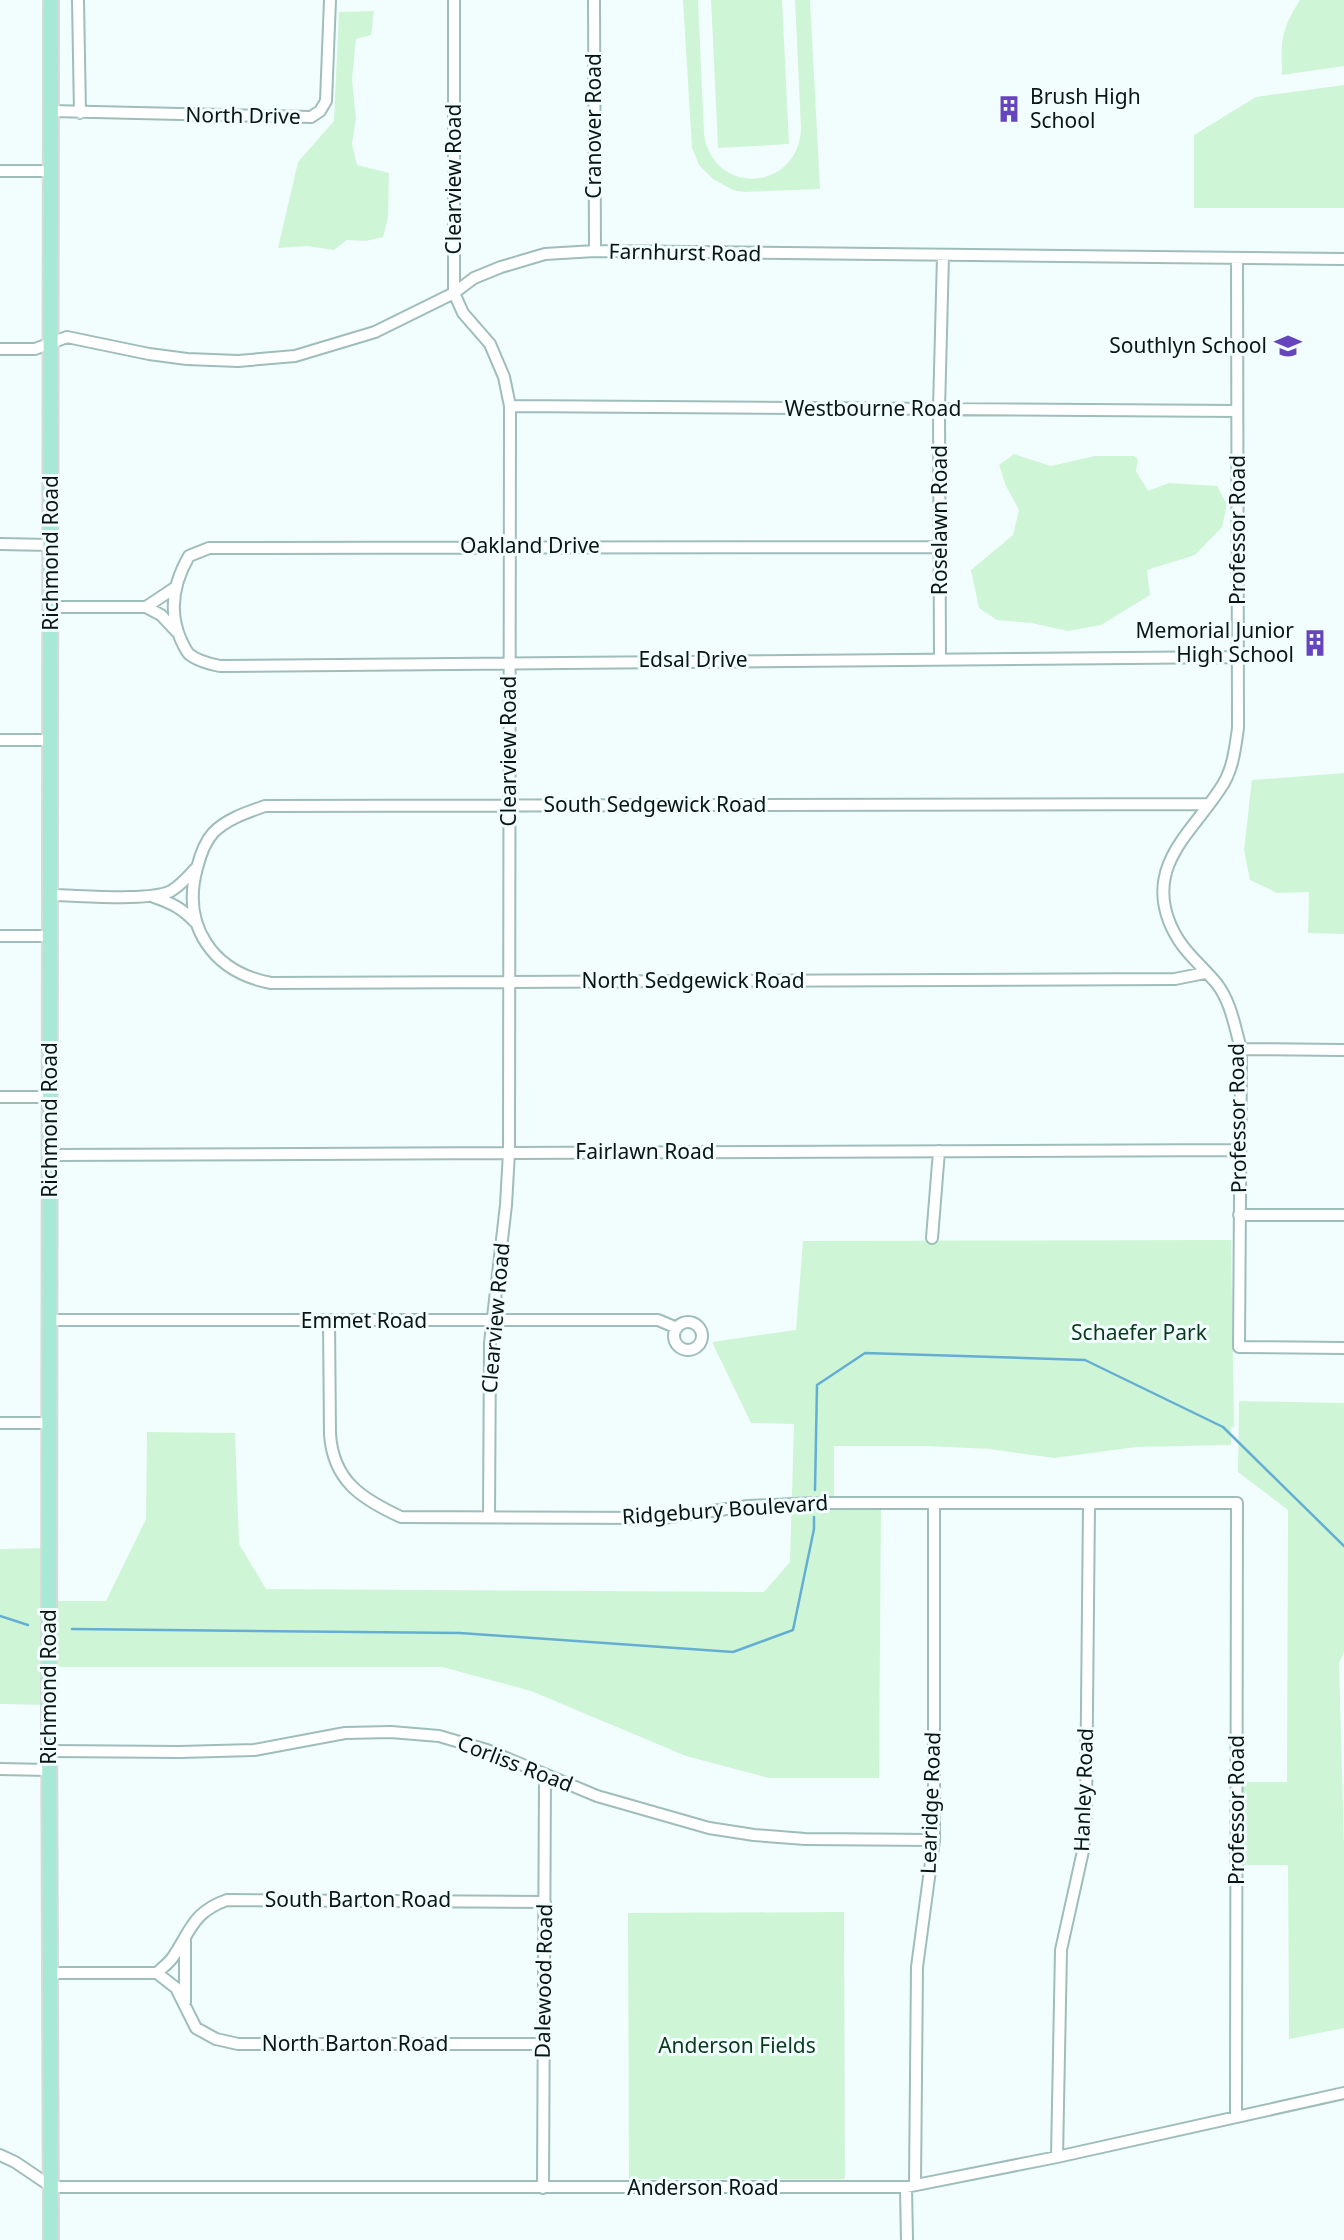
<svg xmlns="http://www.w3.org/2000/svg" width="1344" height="2240" font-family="'Noto Sans',sans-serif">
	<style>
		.green { fill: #cff5d7 }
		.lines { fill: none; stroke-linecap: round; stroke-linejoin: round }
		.stream { stroke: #65aed3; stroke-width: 2.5 }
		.minor-casing { stroke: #9fbdbb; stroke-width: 14 }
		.major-casing { stroke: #d8d9d9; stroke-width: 18 }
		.minor { stroke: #fff; stroke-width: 10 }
		.major { stroke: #a7e9d5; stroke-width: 14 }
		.labels { text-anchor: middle; stroke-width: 6; stroke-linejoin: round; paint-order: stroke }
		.poi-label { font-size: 21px; fill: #091413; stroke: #f2fefd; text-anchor: end }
		.street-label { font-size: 21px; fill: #091413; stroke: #f2fefd }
		.park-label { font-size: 21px; fill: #09381b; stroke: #f2fefd }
	</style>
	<rect width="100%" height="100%" fill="#f2fefd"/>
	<path class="green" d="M683,0H698L704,134C713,197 799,192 801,128L795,0H810L820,189L744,192L733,190L713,179L699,165L692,148Z
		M711,0H782L789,144L718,148Z
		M1300,0H1344V66L1282,75C1281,40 1281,30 1300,0Z
		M374,11L371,35L356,39L352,79L356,119L352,144L357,165L389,173L388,218L383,237L366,241L347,240L334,250L307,246L278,248L298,162L334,121L339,12Z
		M1344,85V208H1194V135L1256,97Z
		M1014,454L1051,466L1095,456H1134L1138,459L1136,471L1148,491L1169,483L1217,486L1227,504L1222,527L1195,555L1147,570L1150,595L1101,625L1068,631L1031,623L997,620L979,608L971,570L1013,535L1019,510L1006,486L999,465Z
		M1344,773V934L1308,933L1309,892L1277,893L1250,880L1244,850L1252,780Z
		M1231,1240L1234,1427H1231V1445L1136,1447L1054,1458L990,1449L927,1446H834V1503H881L879,1778H769L686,1756L531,1691L442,1667H49V1705L0,1704V1549L49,1548V1601H106L146,1519L147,1432L235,1433L239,1544L266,1589L764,1592L790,1562L794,1424L751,1423L712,1342L796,1330L803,1241Z
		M1239,1401L1344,1403V1652L1339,1663L1344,1846V2028L1289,2039L1288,1865H1236L1237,1782H1287L1288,1510L1238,1472Z
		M844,1912L845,2179H629L628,1913Z"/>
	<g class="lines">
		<path class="stream" d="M815,1490L817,1385L865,1353L1085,1360L1223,1427L1344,1546
			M0,1616L28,1625
			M72,1629L460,1633L733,1652L793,1630L814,1529V1517"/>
		<defs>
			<path id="minor" d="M78,0L80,113
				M454,0V293L463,313L490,344L504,377L510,406L509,1152L506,1205L490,1343L489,1517
				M594,0L595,251
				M51,111L311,117L320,111L326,101L330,0
				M0,171H51
				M1237,258L1238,728C1235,749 1233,771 1220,789C1193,831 1147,864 1169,921C1180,950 1199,962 1217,984C1231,1002 1235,1028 1241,1049L1239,1347L1344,1348
				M0,349H35L67,337L149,354L187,359L238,361L295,356L375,332L454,293L474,278L501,267L545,254L595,251L1344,259
				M510,406L1237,411
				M0,544L51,545
				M940,547L209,548L189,556C174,582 168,611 181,640C183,644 186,651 189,654C197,661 210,664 220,666L1238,657
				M50,607H146L176,587
				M146,607L161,615L176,631
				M940,658L939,409L943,256
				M0,740H50
				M50,895C78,895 148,902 171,891C181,885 188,877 195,869
				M154,897C172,903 183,909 196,923
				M0,936H50
				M1205,973L1175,979L271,983C213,972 181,926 197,868C200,856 204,843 213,833C226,819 248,812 265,806L1209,804
				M1241,1049L1344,1050
				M0,1097H50
				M50,1155L1239,1150
				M1239,1215H1344
				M932,1238L939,1151
				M49,1320H658L677,1328
				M329,1321L330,1434C333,1481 362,1499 401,1517L663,1518L748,1506L816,1503H1237L1236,2117
				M674 1336a14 14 0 1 1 28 0a14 14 0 1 1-28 0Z
				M0,1423H49
				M49,1751L180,1752L254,1750L345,1733L391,1732L439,1736L487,1750L597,1796L709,1828L754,1835L805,1839L934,1840
				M0,1769L49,1770
				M50,1973H157
				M157,1973C162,1968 169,1963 173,1957C191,1930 193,1912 227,1900L545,1902
				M157,1973L176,1988L196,2028L216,2039L238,2044H542
				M185,2002V1937
				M0,2155L15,2162L52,2187H906L1057,2157L1344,2093
				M1057,2157L1061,1950L1083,1851L1086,1810L1089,1504
				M915,2185L917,1967L934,1840V1503
				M906,2187L907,2240
				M543,2188L545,1775"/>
			<path id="major" d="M51,2240L49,1705L51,0"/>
		</defs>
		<use href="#minor" class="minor-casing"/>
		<use href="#major" class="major-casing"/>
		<use href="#minor" class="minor"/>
		<use href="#major" class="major"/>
	</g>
	<defs>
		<symbol id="building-bare" viewBox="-9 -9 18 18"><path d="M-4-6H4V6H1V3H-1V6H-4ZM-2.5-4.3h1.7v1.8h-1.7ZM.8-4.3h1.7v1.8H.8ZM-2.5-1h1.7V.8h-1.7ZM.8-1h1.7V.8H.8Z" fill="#6644bd" stroke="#f2fefd" stroke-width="2.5" paint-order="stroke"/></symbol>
		<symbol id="school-bare" viewBox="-9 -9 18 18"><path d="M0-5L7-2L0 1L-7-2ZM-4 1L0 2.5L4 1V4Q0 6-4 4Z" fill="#6644bd" stroke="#f2fefd" stroke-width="2.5" paint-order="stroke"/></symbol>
	</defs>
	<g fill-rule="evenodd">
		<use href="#building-bare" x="990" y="90" width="38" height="38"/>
		<use href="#school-bare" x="1269" y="327" width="38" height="38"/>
		<use href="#building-bare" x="1296" y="624" width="38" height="38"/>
	</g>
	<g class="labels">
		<g class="poi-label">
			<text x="1030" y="104" text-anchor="start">Brush High<tspan x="1030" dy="24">School</tspan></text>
			<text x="1267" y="353">Southlyn School</text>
			<text x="1294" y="638">Memorial Junior<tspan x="1294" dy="24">High School</tspan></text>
		</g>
		<g class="street-label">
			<text transform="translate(243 116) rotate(1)" y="7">North Drive</text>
			<text transform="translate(594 126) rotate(-90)" y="7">Cranover Road</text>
			<text transform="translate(454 179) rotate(-90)" y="7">Clearview Road</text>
			<text transform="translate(685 253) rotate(1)" y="7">Farnhurst Road</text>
			<text x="873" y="416">Westbourne Road</text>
			<text transform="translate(940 520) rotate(-90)" y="7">Roselawn Road</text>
			<text transform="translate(1238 530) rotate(-90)" y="7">Professor Road</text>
			<text x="530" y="553">Oakland Drive</text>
			<text transform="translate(51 553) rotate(-90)" y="7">Richmond Road</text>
			<text x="693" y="667">Edsal Drive</text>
			<text transform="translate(509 751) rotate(-90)" y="7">Clearview Road</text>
			<text x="655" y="812">South Sedgewick Road</text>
			<text x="693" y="988">North Sedgewick Road</text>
			<text transform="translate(1238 1118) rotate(-91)" y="7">Professor Road</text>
			<text transform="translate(50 1120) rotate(-90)" y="7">Richmond Road</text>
			<text x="645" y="1159">Fairlawn Road</text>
			<text transform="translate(496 1318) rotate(-85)" y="7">Clearview Road</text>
			<text x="364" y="1328">Emmet Road</text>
			<text transform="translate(725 1510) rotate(-4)" y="7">Ridgebury Boulevard</text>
			<text transform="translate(49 1687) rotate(-90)" y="7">Richmond Road</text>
			<text transform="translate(515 1764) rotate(21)" y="7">Corliss Road</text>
			<text transform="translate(1084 1790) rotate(-88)" y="7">Hanley Road</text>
			<text transform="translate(931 1803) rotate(-88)" y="7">Learidge Road</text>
			<text transform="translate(1237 1810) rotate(-90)" y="7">Professor Road</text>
			<text x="358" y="1907">South Barton Road</text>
			<text transform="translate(544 1981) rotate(-89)" y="7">Dalewood Road</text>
			<text x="355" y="2051">North Barton Road</text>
			<text x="703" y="2195">Anderson Road</text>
		</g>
		<g class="park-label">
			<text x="1139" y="1340">Schaefer Park</text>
			<text x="737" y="2053">Anderson Fields</text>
		</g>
	</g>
</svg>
